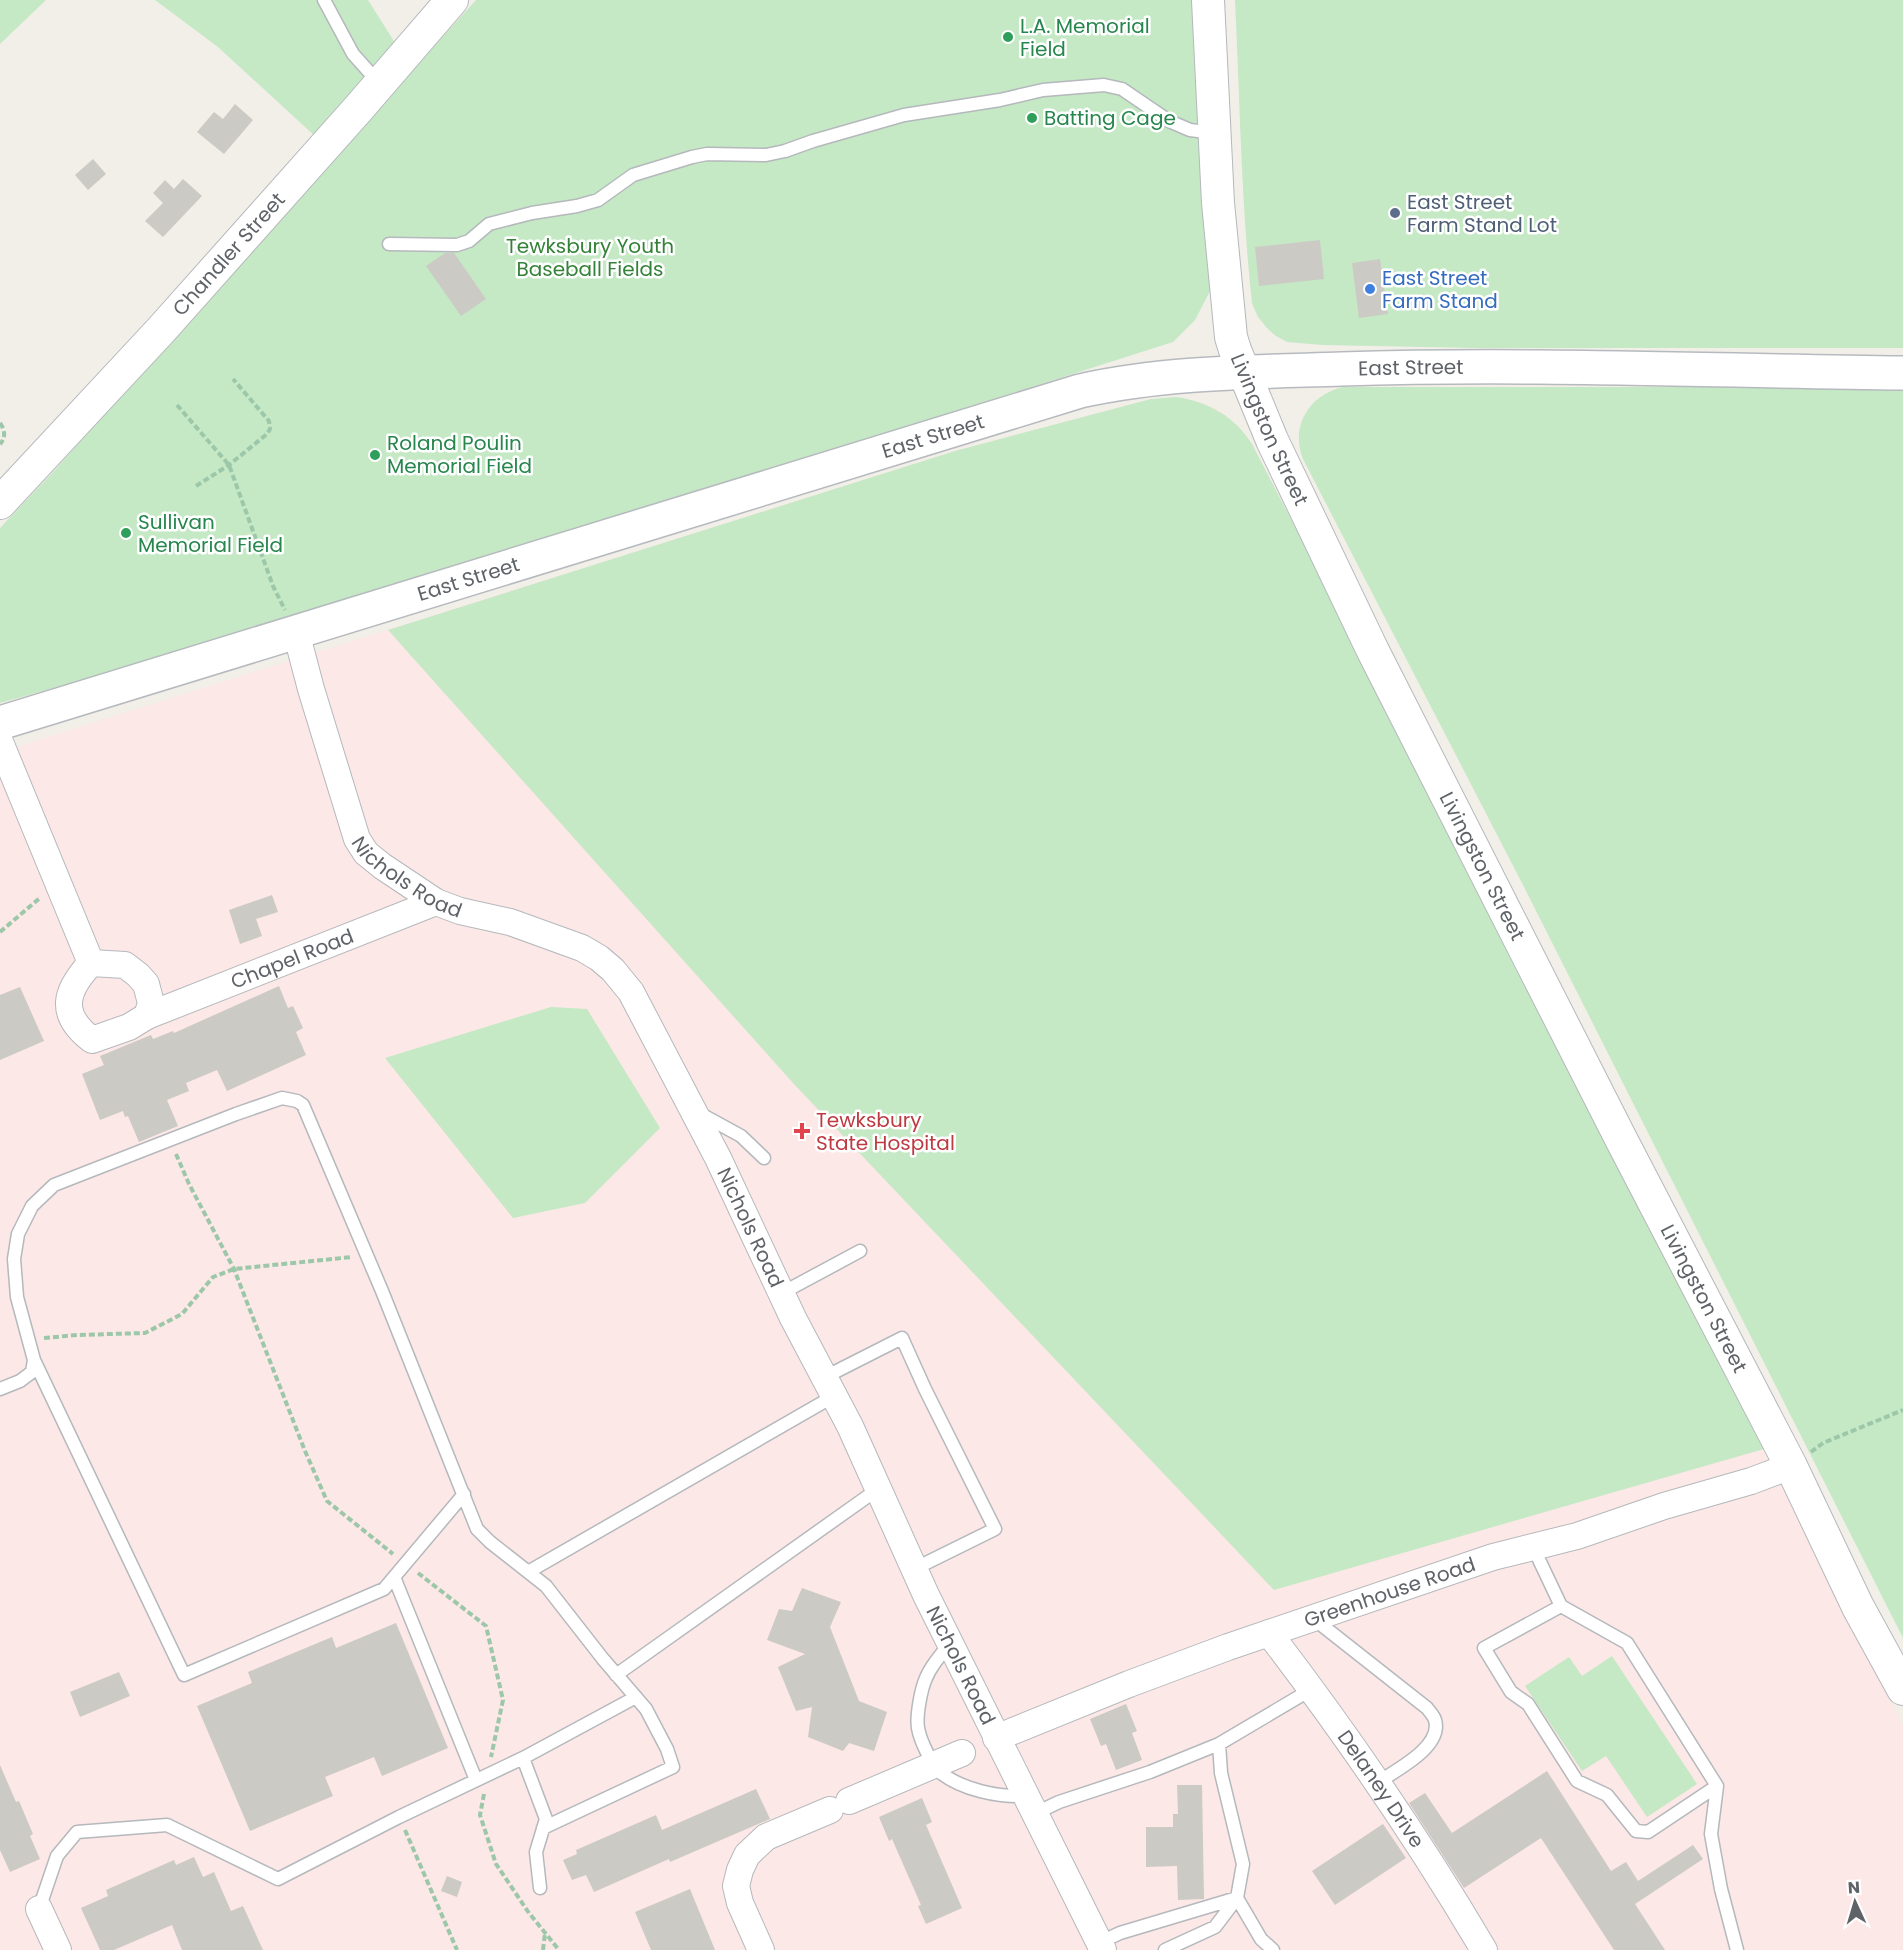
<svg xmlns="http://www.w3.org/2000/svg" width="1903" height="1950" font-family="Poppins,sans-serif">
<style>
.medical{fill:#fce8e6}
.green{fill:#c5e8c5}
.building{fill:#cccac5}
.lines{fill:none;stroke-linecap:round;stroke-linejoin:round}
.service-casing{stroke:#b5b8bc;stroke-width:15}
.minor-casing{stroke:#b5b8bc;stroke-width:28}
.tertiary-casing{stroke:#b5b8bc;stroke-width:34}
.secondary-casing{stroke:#b6babf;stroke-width:36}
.path{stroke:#9cc7a9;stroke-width:4;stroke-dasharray:6 3;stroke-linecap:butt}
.service{stroke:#fff;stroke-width:12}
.minor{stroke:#fff;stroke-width:26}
.tertiary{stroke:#fff;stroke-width:32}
.secondary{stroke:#fff;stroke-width:33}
.leisure-dot{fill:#2e9e5b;stroke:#fff;stroke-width:2}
.service-dot{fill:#5c6f8a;stroke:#fff;stroke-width:2}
.shop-dot{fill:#3f7fe0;stroke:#fff;stroke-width:2}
.health-dot{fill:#e0444e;stroke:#fff;stroke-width:2}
.labels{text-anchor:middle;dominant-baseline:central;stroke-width:5;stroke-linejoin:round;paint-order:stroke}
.leisure-label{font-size:20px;fill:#27864d;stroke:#fff;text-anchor:start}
.service-label{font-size:20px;fill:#4e5e75;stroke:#fff;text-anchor:start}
.park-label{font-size:20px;fill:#348238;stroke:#fff}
.street-label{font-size:20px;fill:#5f6368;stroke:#fff}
.shop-label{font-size:20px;fill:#366cbe;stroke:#fff;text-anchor:start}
.health-label{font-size:20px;fill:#be3a42;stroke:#fff;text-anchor:start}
</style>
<rect width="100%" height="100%" fill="#f1efe8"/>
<path class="medical" d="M1176,397l23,5 20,8 19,16 14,18 237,458 326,646 88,178v224h-1903v-1198l955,-301 196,-52z"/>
<path class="green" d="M0,0h46l-46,44z
M155,0h213l29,46 -80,92 -99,-91z
M476,0h716l18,291 -15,29 -22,22 -859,273 -314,88v-175l55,-58 182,-207z
M1235,0h668v348h-425l-155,-3 -36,-3 -11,-6 -9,-8 -9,-11 -6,-14c-11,-101 -12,-202 -17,-303z
M1343,387h560v1251l-380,-753 -220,-426c-13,-33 6,-64 40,-72z
M1176,397c33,5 58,19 76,47l237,458 275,547 -490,141 -481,-507 -405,-453 567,-179 196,-52z
M551,1007l36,2 73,119 -75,75 -72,15 -128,-160z
M1612,1656l85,128 -50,33 -41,-61 -24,15 -57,-85 44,-29 13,19z"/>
<path class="building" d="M235,104l18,16 -29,34 -27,-22 17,-20 9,7z
M93,159l13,15 -18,16 -13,-15z
M183,179l19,17 -39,41 -18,-16 18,-18 -10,-10 12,-13 9,9z
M1320,240l4,39 -65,7 -4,-39z
M445,253h9l32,46 -25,17 -35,-50z
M1380,259l8,55 -29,4 -7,-55z
M272,895l6,17 -22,7 6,17 -22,8 -11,-34z
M279,986l9,22 5,-2 10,22 -7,4 10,23 -79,36 -10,-21 -31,13 3,8 -22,9 11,26 -39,16 -11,-26 -3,1 -2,-6 -23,9 -18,-46 22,-9 -4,-9 51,-21 2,4 20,-8 1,2z
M20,987l24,54 -44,19v-65z
M802,1588l39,14 -11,25 29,74 28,11 -13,39 -25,-8 -6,8 -35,-14 4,-30 -16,4 -18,-44 27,-13 -38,-14 12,-31 13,2z
M396,1623l52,125 -66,28 -8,-19 -49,20 8,19 -83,35 -53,-125 55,-23 -4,-11 84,-35 4,11z
M119,1672l11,24 -50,21 -10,-25z
M1126,1704l11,27 -5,2 10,27 -26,10 -10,-26 -5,2 -11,-27z
M0,1765l16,37 3,-1 14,33 -3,2 10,23 -30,13 -10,-22z
M1547,1771l64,100 15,-9 12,19 55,-36 10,14 -68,45 30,46h-51l-73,-112 -77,50 -55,-85 16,-10 27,40z
M1177,1785h25l2,114 -26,1 -1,-34 -31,1v-40h27v-13h5z
M756,1789l14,30 -100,43 -1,-3 -75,33 -8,-17 -14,5 -9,-20 14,-6 -1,-4 80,-35 6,15z
M922,1798l10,24 -6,3 36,83 -36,16 -8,-18 3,-1 -29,-66 -3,2 -10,-24z
M1383,1824l23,34 -71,47 -23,-34z
M194,1857l9,20 11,-5 17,39 12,-5 20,44h-81l-10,-25 -58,25h-14l-19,-42 27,-12 -2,-6 68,-30 2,5z
M447,1876l15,6 -5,15 -16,-6z
M690,1889l25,61h-64l-16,-38z"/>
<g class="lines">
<g class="service-casing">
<path id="service" d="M324,0l29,54 26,29
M389,244l68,1 12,-4 20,-17 43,-11 45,-7 21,-6 35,-25 59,-18 15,-3 59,1 19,-4 28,-10 91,-26 96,-15 43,-10 61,-5 18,4 47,32 21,9 24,3
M699,1113l42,23 23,22
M782,1293l78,-42
M825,1377l77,-39 23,51 70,140 -81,40
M0,1389l20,-8 12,-9 2,-12
M464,1494l-80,95 -200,86 -150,-315 -17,-63 -3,-38 4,-25 14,-28 22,-21 182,-71 46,-16 15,3 6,4 79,186 95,238 13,13 56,44 57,73 43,50 21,40 6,18 -130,61
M1533,1547l28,59 66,37 90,143 -6,48 10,55 16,61
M528,1572l306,-176
M394,1577l82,203
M1561,1606l-77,42 27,44 17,12 49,77 30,14 29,36 12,1 69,-46
M1314,1619l113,89c3,4 7,8 8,12 8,27 -39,50 -58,63
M950,1644c-9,10 -19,22 -24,34 -5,11 -10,38 -8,50 2,12 14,38 23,45 22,17 57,24 83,23
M616,1675l262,-186
M523,1758l23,61 -10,33 4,36
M1034,1814l25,-12 91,-30 69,-28 93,-55
M39,1909l18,-53 20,-24 90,-7 111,54 121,-62 124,-59 113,-61
M1099,1943l21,-10 117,-35 6,-34 -22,-91 -2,-29
M1165,1950l50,-23 22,-29 24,41 12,11"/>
</g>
<g class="minor-casing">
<g id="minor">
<path id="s1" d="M296,632l15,57 46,150 9,14 16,13 54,36 24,9 50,11 72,26 17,10 14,12 18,22 87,166 75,160 57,108 76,169 177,355"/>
<path d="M0,742l91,221"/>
<path d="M91,963l34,2 13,10 8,9 5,19 -4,13 -18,11 -37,13c-34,-26 -27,-49 -1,-77z"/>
<path id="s2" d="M147,1016l289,-114"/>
<path id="s3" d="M1269,1633c78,102 150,207 215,317"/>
<path id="s4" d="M996,1738l133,-54 99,-37 265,-90 84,-21 87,-30 87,-25 40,-15"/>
<path d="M849,1801l113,-48"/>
<path d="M39,1909l19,41"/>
<path d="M761,1950l-21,-47 -4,-17 4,-16 7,-15 19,-18 64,-27"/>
</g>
</g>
<g class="tertiary-casing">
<g id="tertiary">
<path id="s5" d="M1208,0l10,203 13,134 4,13 37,90 101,211 248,488 170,327 67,141 45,82"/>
<path id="s6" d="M0,503l162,-174 196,-220 94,-109"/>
</g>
</g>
<g class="secondary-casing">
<g id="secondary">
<path id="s7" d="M0,723l1080,-332c85,-19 174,-19 262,-22 187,-6 374,2 561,4"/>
</g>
</g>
<path class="path" d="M177,405l52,60 44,121 12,24
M0,423c5,7 6,15 0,21
M196,486l33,-21 38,-31 3,-5 -1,-8 -36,-42
M0,932l41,-35
M176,1154l13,30 45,85 71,182 22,50 66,53
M44,1338l33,-3 68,-2 37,-19 31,-37 21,-8 118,-12
M1811,1452l12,-9 80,-33
M418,1573l68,53 17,74 -12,57
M484,1794l-4,21 16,49 33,49 30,37
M405,1830l52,120
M543,1950l2,-17"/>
<use href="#service" class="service"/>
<use href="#minor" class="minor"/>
<use href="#tertiary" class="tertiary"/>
<use href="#secondary" class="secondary"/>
</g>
<g class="leisure-dot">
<circle cx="1008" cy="37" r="6"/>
<circle cx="1032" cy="118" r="6"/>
<circle cx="375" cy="455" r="6"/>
<circle cx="126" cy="533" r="6"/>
</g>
<circle class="service-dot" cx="1395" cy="213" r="6"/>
<circle class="shop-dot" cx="1370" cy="289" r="6"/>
<path class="health-dot" d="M799 1122h6v6h6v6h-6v6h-6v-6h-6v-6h6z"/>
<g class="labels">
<g class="leisure-label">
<text x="1020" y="26">L.A. Memorial<tspan x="1020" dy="23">Field</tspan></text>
<text x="1044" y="118">Batting Cage</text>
<text x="387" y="443">Roland Poulin<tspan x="387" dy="23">Memorial Field</tspan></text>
<text x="138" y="522">Sullivan<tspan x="138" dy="23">Memorial Field</tspan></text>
</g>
<g class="service-label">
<text x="1407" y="202">East Street<tspan x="1407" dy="23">Farm Stand Lot</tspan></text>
</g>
<g class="park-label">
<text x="590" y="246">Tewksbury Youth<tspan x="590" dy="23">Baseball Fields</tspan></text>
</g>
<g class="street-label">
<text stroke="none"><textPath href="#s6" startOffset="338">Chandler Street</textPath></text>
<text stroke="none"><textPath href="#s7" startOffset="1462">East Street</textPath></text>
<text stroke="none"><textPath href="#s5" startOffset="438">Livingston Street</textPath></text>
<text stroke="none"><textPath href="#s7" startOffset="976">East Street</textPath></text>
<text stroke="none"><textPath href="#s7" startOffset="490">East Street</textPath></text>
<text stroke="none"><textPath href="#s5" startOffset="924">Livingston Street</textPath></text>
<text stroke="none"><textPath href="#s1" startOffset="280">Nichols Road</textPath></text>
<text stroke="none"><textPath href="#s2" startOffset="156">Chapel Road</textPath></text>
<text stroke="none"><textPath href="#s1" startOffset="802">Nichols Road</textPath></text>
<text stroke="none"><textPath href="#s5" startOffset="1410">Livingston Street</textPath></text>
<text stroke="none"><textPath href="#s4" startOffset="420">Greenhouse Road</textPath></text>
<text stroke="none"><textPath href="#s1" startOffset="1288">Nichols Road</textPath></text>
<text stroke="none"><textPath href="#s3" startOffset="192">Delaney Drive</textPath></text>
</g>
<g class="shop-label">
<text x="1382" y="278">East Street<tspan x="1382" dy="23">Farm Stand</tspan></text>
</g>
<g class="health-label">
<text x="816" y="1120">Tewksbury<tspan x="816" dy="23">State Hospital</tspan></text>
</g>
</g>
<g transform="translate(1855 1902) rotate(356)" stroke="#ffffff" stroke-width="4.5" paint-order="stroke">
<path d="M0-4.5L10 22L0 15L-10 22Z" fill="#5f6368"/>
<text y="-9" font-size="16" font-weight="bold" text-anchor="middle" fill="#5f6368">N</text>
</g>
</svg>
